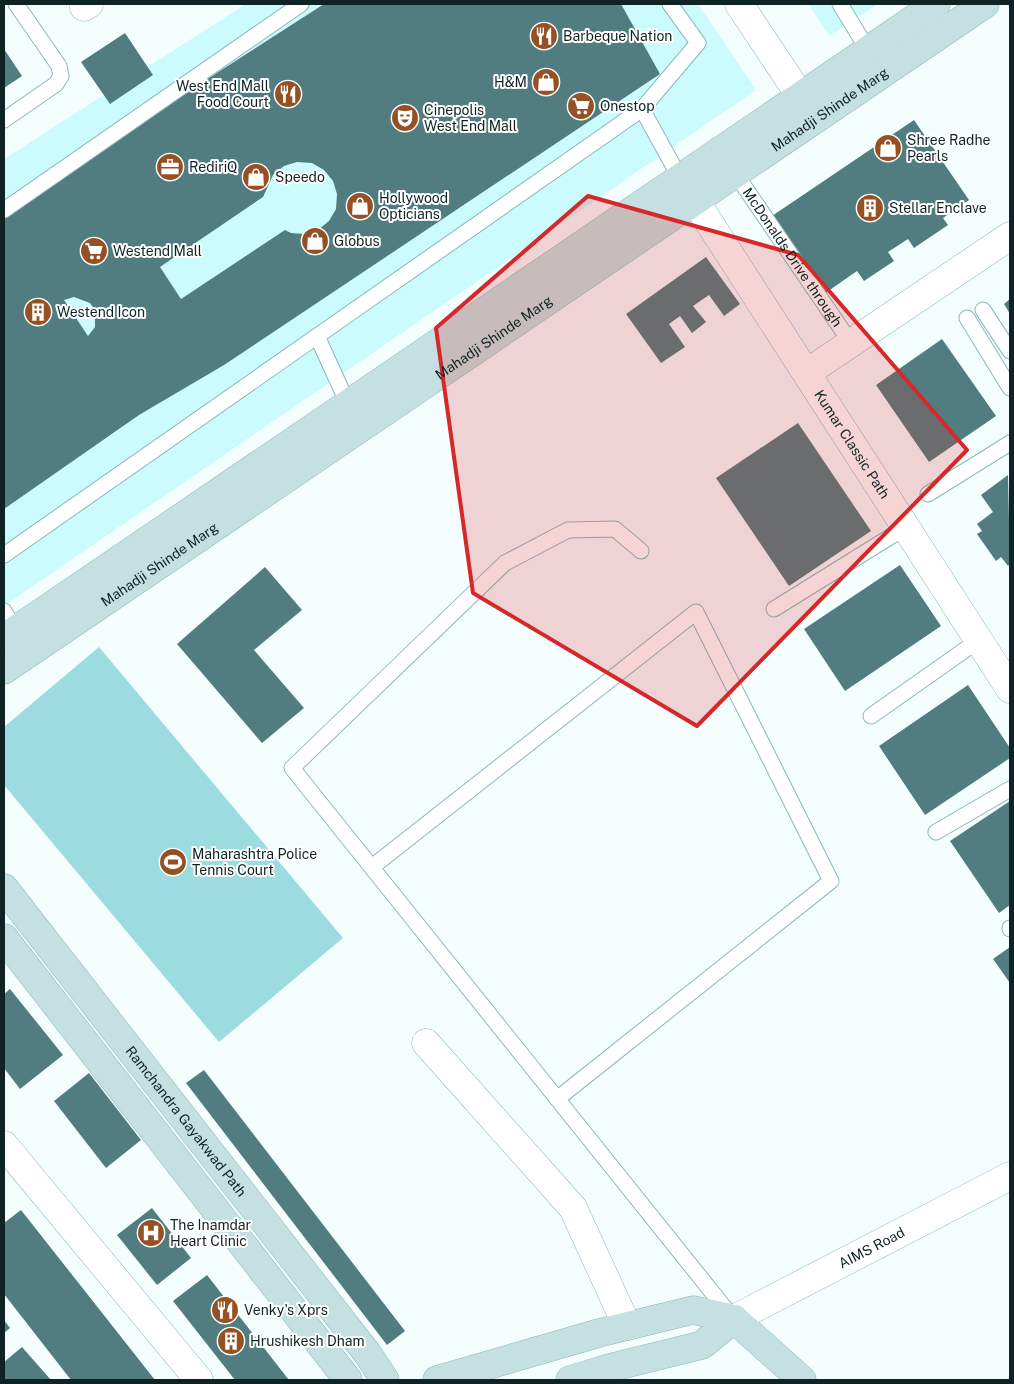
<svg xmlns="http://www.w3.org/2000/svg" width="1014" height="1384" font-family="'Public Sans',sans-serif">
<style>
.built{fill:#ccfbfe}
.green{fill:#9cdce1}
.building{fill:#517d80;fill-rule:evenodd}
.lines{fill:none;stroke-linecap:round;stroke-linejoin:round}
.lane-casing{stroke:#8ab8bb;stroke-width:17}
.street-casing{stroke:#8ab8bb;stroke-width:29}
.secondary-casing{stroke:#8ab8bb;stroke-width:29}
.lane{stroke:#fff;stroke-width:15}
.street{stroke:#fff;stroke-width:28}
.secondary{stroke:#c4e0e2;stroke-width:28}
.marked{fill:#d62828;fill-opacity:0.2;stroke:#d62828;stroke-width:4;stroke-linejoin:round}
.labels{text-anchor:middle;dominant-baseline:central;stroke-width:4;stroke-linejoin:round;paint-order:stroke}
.poi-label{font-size:14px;fill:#102324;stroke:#fff;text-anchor:start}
.street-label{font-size:14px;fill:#102324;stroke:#fff}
</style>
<rect width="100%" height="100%" fill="#f5feff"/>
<path class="built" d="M246,4h452l58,86 -752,516v-447z
M808,4h70l-48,32z"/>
<path class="green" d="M99,647l244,291 -124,104 -215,-257v-58z"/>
<path class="building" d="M324,4h297l39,70 -436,291 -85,50 -135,94v-299zM297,162l15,1 12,7 9,11 4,13 -1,15 -7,12 -11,9 -14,4 -13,-1 -6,-3 -104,69 -21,-32 103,-70 10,-22 11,-9zM74,297l16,6 5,7v17l-7,9 -24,-36z
M125,33l28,42 -43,29 -29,-42z
M4,49l18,27 -18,12z
M914,120l55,80 -26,18 5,7 -34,23 -6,-9 -20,13 6,9 -30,20 -7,-10 -33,23 -52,-78z
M706,257l34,47 -16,12 -15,-21 -16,11 13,16 -14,11 -12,-17 -11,8 16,23 -24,16 -35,-49z
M1010,299v15l-6,-10z
M942,339l54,77 -67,46 -53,-77z
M798,423l73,108 -82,55 -73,-108z
M1008,475l2,89 -2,2 -7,-9 -5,4 -19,-27 5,-3 -5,-7 16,-12 -12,-17z
M900,565l41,61 -96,65 -41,-62z
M265,567l37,43 -48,40 50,58 -42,35 -85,-99z
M968,685l42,63v10l-85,57 -46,-69z
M1010,801v104l-11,8 -49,-72z
M1010,947v36l-17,-24z
M10,989l53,66 -43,34 -16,-21v-74z
M204,1070l201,261 -18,14 -201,-262z
M89,1073l52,67 -35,28 -52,-67z
M152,1208l39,50 -34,27 -40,-50z
M21,1210l134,170h-84l-67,-86v-71z
M207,1275l82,105h-54l-62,-79z
M4,1320l6,8 -6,5z
M22,1347l29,33h-47v-18z"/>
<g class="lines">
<g class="lane-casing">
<g id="lane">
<path d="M840,4l28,46"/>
<path d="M642,109l38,69"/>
<path d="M4,120l52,-36 5,-8 -2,-10 -43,-62"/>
<path id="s1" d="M735,173l116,170"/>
<path d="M4,210l297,-206"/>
<path d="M983,310l27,41"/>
<path d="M967,318l43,70"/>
<path d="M317,336l31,68"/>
<path d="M928,494l82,-51"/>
<path d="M641,551l-26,-22 -47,1 -63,33 -213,205 440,549"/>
<path d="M4,555l638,-446 56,-66 -28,-39"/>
<path d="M774,609l132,-82"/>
<path d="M4,611l11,19"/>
<path d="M871,716l108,-76"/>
<path d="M936,832l74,-43"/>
<path d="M372,867l324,-255 135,269 -274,218"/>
<path d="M1010,929v-1"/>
</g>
</g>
<g class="street-casing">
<g id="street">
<path d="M739,4l74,111"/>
<path d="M84,7l5,-3"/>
<path id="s2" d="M683,182l327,507"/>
<path d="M808,372l202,-136"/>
<path d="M426,1043l147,165 54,118"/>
<path d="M4,1145l195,235"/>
<path id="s3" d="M734,1319l276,-143"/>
</g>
</g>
<g class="secondary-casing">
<g id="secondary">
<path d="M4,638l932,-634"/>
<path id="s4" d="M4,670l981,-666"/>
<path id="s5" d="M4,888l363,465 18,27"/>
<path d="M4,938l344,442"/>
<path d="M437,1380l162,-47 94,-23 41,9 68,61"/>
<path d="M570,1380l39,-12 93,-23 32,-26"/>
</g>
</g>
<use href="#lane" class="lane"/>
<use href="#street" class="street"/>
<use href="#secondary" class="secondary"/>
</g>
<path class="marked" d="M588,196l210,59 169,195 -270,276 -224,-133 -37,-265z"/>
<defs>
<g id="restaurant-disc" transform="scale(1.4375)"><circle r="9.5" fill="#955123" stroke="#fff"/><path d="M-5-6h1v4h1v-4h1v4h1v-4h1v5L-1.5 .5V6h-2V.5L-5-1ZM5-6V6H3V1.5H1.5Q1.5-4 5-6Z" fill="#fff"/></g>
<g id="shop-disc" transform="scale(1.4375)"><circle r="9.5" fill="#955123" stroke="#fff"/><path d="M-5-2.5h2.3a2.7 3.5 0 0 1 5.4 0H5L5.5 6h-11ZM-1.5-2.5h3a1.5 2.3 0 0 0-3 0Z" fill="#fff"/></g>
<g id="supermarket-disc" transform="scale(1.4375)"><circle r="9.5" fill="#955123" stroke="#fff"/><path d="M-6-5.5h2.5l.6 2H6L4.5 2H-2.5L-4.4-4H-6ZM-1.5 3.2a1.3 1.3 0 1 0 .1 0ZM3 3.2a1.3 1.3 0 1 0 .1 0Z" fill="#fff"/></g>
<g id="theatre-disc" transform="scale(1.4375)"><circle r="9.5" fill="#955123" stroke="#fff"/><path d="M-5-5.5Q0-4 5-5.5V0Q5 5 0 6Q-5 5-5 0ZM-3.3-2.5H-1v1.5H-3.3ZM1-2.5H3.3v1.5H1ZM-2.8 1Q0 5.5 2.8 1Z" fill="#fff"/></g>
<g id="office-disc" transform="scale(1.4375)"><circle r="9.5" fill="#955123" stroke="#fff"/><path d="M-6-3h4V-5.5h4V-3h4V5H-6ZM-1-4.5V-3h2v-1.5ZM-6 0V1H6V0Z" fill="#fff"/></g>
<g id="building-disc" transform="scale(1.4375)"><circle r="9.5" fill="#955123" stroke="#fff"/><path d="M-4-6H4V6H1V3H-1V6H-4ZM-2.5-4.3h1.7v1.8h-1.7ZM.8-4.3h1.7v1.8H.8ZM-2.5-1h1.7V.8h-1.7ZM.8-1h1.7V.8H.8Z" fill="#fff"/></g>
<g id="stadium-disc" transform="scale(1.4375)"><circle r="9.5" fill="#955123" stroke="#fff"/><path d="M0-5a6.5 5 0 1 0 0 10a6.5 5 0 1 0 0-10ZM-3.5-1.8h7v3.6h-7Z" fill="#fff"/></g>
<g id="hospital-disc" transform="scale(1.4375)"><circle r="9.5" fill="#955123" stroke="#fff"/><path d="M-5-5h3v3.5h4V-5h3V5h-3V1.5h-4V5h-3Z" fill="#fff"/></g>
</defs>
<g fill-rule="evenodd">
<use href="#restaurant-disc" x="544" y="36"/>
<use href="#shop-disc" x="546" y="82"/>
<use href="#restaurant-disc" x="288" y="94"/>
<use href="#supermarket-disc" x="581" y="106"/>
<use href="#theatre-disc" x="405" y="118"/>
<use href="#shop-disc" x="888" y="148"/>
<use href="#office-disc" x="170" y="167"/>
<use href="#shop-disc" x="256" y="177"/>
<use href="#shop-disc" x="360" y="206"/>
<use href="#building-disc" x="870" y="208"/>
<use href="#shop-disc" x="315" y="241"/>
<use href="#supermarket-disc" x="94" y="251"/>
<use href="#building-disc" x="38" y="312"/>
<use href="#stadium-disc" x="173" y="862"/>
<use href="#hospital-disc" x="151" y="1233"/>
<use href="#restaurant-disc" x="225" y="1310"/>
<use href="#building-disc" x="231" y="1341"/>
</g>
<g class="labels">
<g class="poi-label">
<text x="563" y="36">Barbeque Nation</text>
<text x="527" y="82" text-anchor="end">H&amp;M</text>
<text x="269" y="86" text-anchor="end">West End Mall<tspan x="269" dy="16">Food Court</tspan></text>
<text x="600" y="106">Onestop</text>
<text x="424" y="110">Cinepolis<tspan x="424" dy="16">West End Mall</tspan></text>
<text x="907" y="140">Shree Radhe<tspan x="907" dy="16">Pearls</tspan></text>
<text x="189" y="167">RediriQ</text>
<text x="275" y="177">Speedo</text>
<text x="379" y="198">Hollywood<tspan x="379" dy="16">Opticians</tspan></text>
<text x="889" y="208">Stellar Enclave</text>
<text x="334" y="241">Globus</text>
<text x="113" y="251">Westend Mall</text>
<text x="57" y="312">Westend Icon</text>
<text x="192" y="854">Maharashtra Police<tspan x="192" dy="16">Tennis Court</tspan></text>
<text x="170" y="1225">The Inamdar<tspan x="170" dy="16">Heart Clinic</tspan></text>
<text x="244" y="1310">Venky's Xprs</text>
<text x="250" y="1341">Hrushikesh Dham</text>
</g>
<g class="street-label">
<text stroke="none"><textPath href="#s4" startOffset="998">Mahadji Shinde Marg</textPath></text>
<text stroke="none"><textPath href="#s1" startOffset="102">McDonalds Drive through</textPath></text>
<text stroke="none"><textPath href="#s4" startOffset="592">Mahadji Shinde Marg</textPath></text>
<text stroke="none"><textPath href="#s2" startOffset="312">Kumar Classic Path</textPath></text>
<text stroke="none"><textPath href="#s4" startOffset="188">Mahadji Shinde Marg</textPath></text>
<text stroke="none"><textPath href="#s5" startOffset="296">Ramchandra Gayakwad Path</textPath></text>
<text stroke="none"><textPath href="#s3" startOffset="155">AIMS Road</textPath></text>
</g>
</g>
<rect width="1014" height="1384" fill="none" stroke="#102324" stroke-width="10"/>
</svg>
